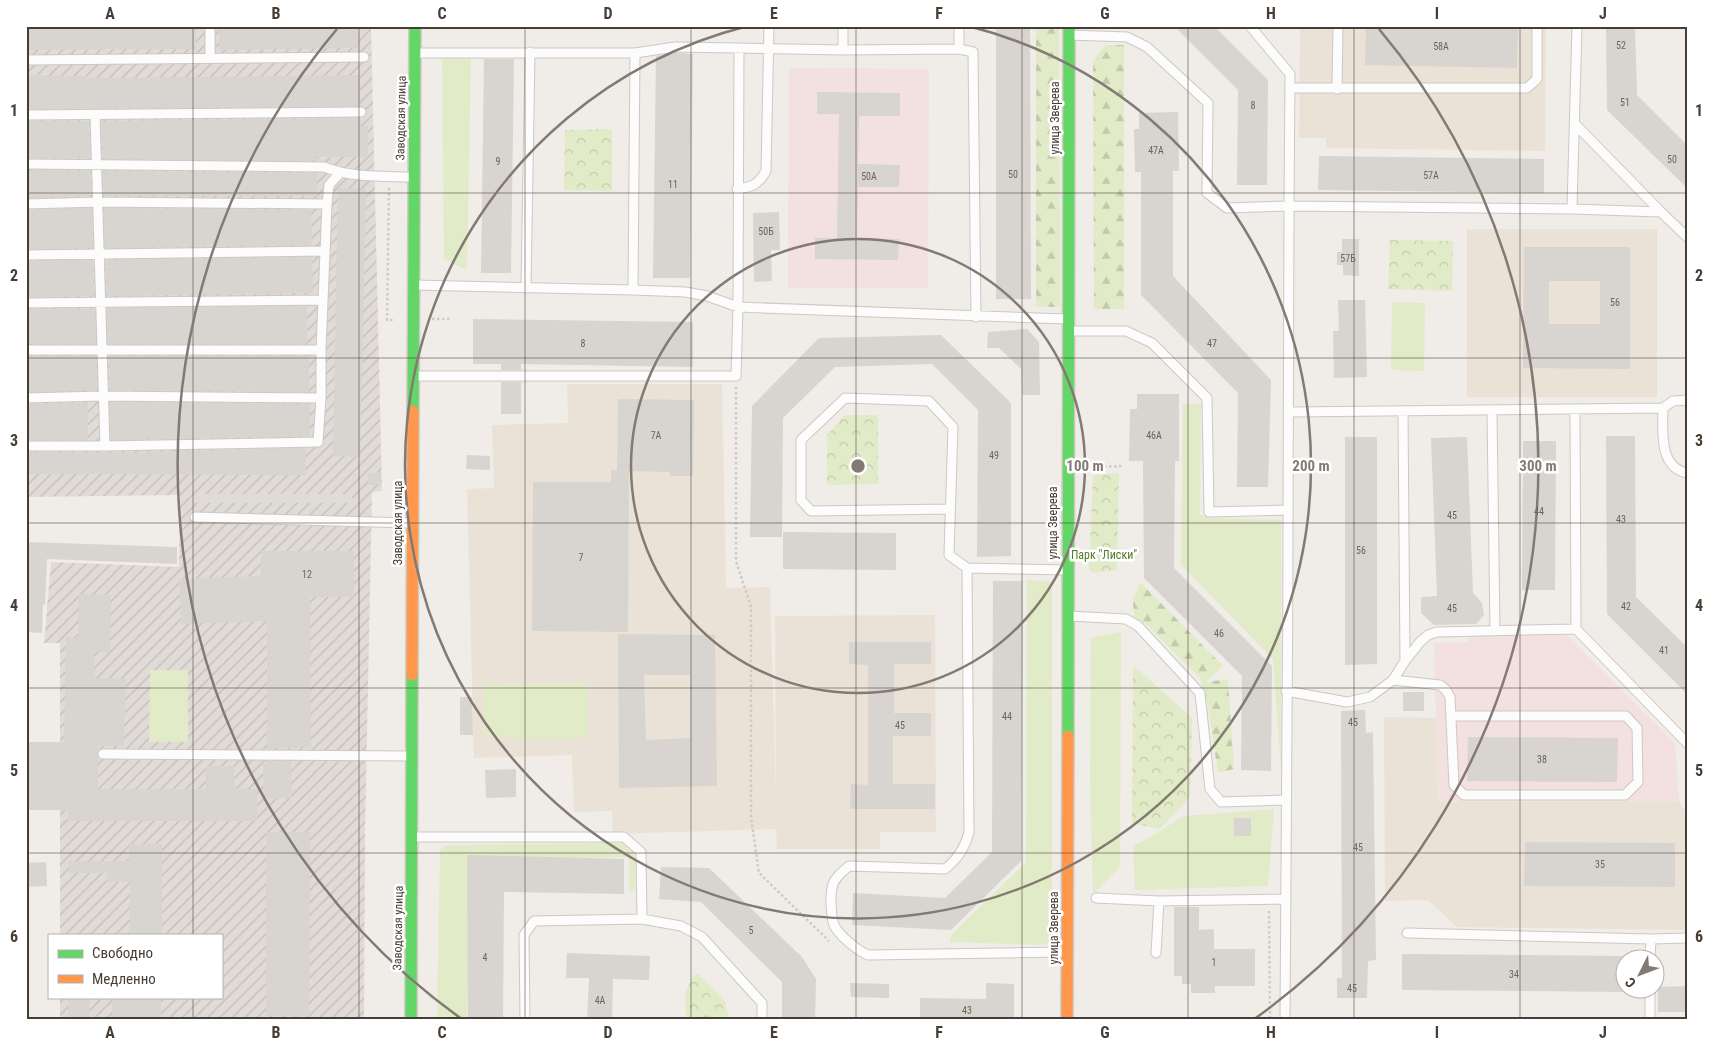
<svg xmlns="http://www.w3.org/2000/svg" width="1713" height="1046" font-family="'Roboto Condensed',sans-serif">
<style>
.industrial{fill:url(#industrial-furrows)}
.education{fill:#ebe2d7}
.medical{fill:#f3e1df}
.grass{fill:#e2ebc7}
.forest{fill:url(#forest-firs)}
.park{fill:url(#park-crowns)}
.parking{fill:#dfdcd8}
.building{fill:#d8d4cf;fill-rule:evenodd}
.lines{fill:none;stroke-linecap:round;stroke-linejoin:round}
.lane-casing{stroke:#ccc8c4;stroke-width:11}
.fast-casing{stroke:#d1cac0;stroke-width:14}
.slow-casing{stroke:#d1cac0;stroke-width:14}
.path{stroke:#cecac7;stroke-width:2.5;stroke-dasharray:2.5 2.5;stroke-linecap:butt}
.lane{stroke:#fdfcfc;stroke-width:9}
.fast{stroke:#63d668;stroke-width:11}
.slow{stroke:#ff974d;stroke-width:11}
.grid{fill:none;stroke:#463d34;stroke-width:1;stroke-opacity:0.55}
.ring{fill:none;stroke:#827a73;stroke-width:2.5}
.labels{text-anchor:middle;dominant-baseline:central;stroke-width:5;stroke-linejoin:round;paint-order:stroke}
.number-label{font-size:10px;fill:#6c645c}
.street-label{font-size:12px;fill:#463d34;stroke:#fff}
.park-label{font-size:12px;fill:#517b25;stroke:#fff}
.centre{fill:#827a73;stroke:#fff;stroke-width:2.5}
.ring-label{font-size:15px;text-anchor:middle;font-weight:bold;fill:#827a73;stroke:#fff;stroke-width:5;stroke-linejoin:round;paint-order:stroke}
.neatline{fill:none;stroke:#463d34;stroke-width:2}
.grid-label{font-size:16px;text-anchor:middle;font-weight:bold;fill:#463d34}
</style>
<defs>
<pattern id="industrial-furrows" width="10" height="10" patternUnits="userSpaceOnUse" patternTransform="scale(1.25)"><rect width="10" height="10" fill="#e0dbd6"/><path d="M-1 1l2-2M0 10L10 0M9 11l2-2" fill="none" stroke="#c2bdb8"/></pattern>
<pattern id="forest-firs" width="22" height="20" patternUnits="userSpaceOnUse" patternTransform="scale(1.25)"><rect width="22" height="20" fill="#e2ebc7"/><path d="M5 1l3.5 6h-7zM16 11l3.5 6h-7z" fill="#c3caac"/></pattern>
<pattern id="park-crowns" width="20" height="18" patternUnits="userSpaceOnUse" patternTransform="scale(1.25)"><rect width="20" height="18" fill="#e2ebc7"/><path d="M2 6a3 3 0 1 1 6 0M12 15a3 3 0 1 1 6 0" fill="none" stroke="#c3caac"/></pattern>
</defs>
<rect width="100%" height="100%" fill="#f0ece8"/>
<path class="industrial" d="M26,26h345l11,465 -10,1 -7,340 -1,188h-304v-23h161v-62h-161v-292h-16l7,-81 128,5 1,-72 -154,2z"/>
<path class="education" d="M1300,26h246l-1,125 -219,-3v-10h-27z
M1467,229h190v168h-190z
M567,384h155l4,204 44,-1 6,211 -1,-182 160,-1 1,217h-56v17h-103l-1,-20 -163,5 -1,-23 -38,1 -2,-57 -98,3 -7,-269 27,-1 -2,-63 76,-2z
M1384,717l52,1 2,84 241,-1 8,13v116l-230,-3 -29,-27 -43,1z"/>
<path class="medical" d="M789,68l140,1 -1,219h-140z
M1469,635h98l108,108 4,58 -241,1 -4,-159 34,-1z"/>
<path class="grass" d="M442,56h29l-4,214 -23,-11z
M1392,302l33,1 -1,68 -33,-1z
M1183,404h18l-1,110 8,4 73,2v249l-8,-110 -92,-94z
M1027,580l25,2v355l-2,5 -6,3 -94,-3 1,-7 75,-73z
M1121,632l-1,235 -27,27 -3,-112 1,-144z
M150,670h38v72h-39z
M583,683l5,5v46l-7,5 -91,-2 -6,-5 -1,-43 5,-5z
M1274,809l-6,77 -133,4 -2,-45 9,-3 42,-26z
M622,843l14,14 -1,34h-6v-34l-158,3 -4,160h-30l3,-170 7,-5z"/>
<path class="forest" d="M1036,26h23l1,281h-24z
M1106,45h18v264h-30l-1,-249z
M1140,582l83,84 -17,16 22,-3 6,90 -16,4 -10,-67 -8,-28 -54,-54 -12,-6 -1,-17z"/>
<path class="park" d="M612,129v62l-48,-1 1,-60z
M1390,240l63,1 -1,50 -64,-2z
M845,415h33v69l-51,1v-50z
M1119,473l-2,97 -23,3 -5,-3 4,-95z
M1133,665l59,53 -2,79 -30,32 -28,-6z
M697,973l28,28 4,19h-43c0,-20 -4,-32 11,-47z"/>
<path class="parking" d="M195,494h157v9h-157z"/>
<path class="building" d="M26,26h170v23l-170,1z
M219,26h140v22l-140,2z
M996,26h34l1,273h-35z
M1174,26h40l54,54 -1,105h-30l1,-95z
M1366,26h152l-1,42 -152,-3z
M1606,26h29l2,69 50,50v43l-80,-78z
M675,53l18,1 -3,224h-37l3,-222z
M484,59h30l-3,214h-30z
M26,75l62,1v2l272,-3v31l-334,3z
M817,92l83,1v23h-41l-1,48 42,1 -1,22h-41l-1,51 42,1 -1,21 -83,-1v-21h22l2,-124h-22z
M1178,112l1,59h-6v105l98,104 -3,107h-31l1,-94 -97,-98v-123h-6l-1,-43h5v-16z
M360,118l1,8h7v31h-51v4l-214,-2 -2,-38z
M26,121h63l1,37h-64z
M1319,156l225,3v34l-226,-3z
M26,170l64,1 1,25 -65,2z
M103,171l214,2v23h-213z
M338,188l28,1 -6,268 -27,-1z
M92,208l1,40 -67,1v-39z
M104,208l207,2 1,35 -207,3z
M779,212l1,38h-9l1,31 -18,1 -1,-69z
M1342,239h17v37l-16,-1v-10h-6v-13h5z
M1524,247h106v122l-107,-1zM1549,281h51v43h-51z
M312,257l1,36 -206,3 -1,-36z
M93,260l1,36 -68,1v-36z
M1338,300h27l2,77 -33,1 -1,-47h6z
M307,306v38h-199l-1,-36z
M26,309h69l1,35h-70z
M473,319l220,3v45l-172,-3v6h-20v-6h-28z
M1027,329l12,13 1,53h-18l-1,-26 -22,-21h-12l1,-16z
M941,335l70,68v153l-34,1 1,-147 -46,-46 -97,3 -52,51 -1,119h-32l2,-131 67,-68z
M26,356h70l1,34 -71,2z
M109,356h198v3h2v33l-199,-2z
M501,382h20v32h-20z
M1137,394h42v67h-4l-1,107 98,98 -1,105 -30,-1 1,-94 -98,-98 -1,-117h-14l1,-52h7z
M618,399l76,1 -1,76h-23v-4l-41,-1 -1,161 -96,-1 1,-149h78v-12h6z
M110,402l199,2 1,2v30l-199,4z
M88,403v37h-62v-36z
M1606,436h29l1,161 51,50v47l-80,-80z
M1345,437h32v227l-32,1z
M1467,437l6,156 9,10 2,12 -8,9 -42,1 -13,-12v-16l16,-1 -6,-158z
M1523,441h33l-1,149h-33z
M306,448v27l-280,-1v-22l85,1z
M467,455l23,1v14l-24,-1z
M381,472v13h-13v-12z
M783,532l113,1v37l-113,-1z
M26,542l151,5v17l-130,-5 -2,46 -2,-1 -1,29 -16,-1z
M261,551h93v46h-44l1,150 -44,2v-128l-86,3 -2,-45 82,-3z
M993,581h30l-2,280 -70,69 -99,-5 1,-32 92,5 47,-46z
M79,594l32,1 -1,57h-16v26l32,1 -2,67h-26v43h108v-23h28l1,23h22v32h-189v-11h-42v-68h38l2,-105 12,1z
M618,634l97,1 2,151 -98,2zM644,675h46v63l-44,2z
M849,642h82v22h-37v49h37v23h-38v48h42v25h-85l1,-25 17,1v-120l-19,-1z
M1403,692h21v19h-21z
M460,697h12l1,38h-13z
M1365,710l1,23 7,-1 3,228 -8,1 -1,37h-30v-20h5l-1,-267z
M1468,737l150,1 -1,44 -150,-1z
M267,761h24l1,37 -28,1 -1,-35h4z
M516,769v28l-30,1 -1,-28z
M1234,818h17v18h-17z
M266,832h44l-1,184h-43z
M1525,842l150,1v44l-151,-1z
M129,844h33v91h-32v-53h-23v-9h-38v-12h60z
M467,855l157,4v35l-120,-2 -1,128h-35z
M46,862l1,24 -21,1v-24z
M661,867l48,1 93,89 14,22 -1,41h-33v-38l-81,-80 -42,-3z
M1174,907h25v23l15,-1v20h41v37h-40v7h-24v-9h-9v-8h-8z
M567,953l83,3 -1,24 -36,-1 -1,41h-25l2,-42h-23z
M1402,954l224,2v36l-224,-2z
M850,983l39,1v14l-38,-1z
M986,983l28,1v36h-94v-22l66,1z
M1687,986v26h-29v-25z
M68,997h22l-1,23h-21z
M112,997h49v23h-49z"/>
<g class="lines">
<g class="lane-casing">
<path id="lane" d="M210,26v32
M843,26v24l116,-1 14,3 3,265
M1069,35l58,2 20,10 61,56 -1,90 20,15 62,-2 1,-132 -40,-48
M959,49v-23
M416,53h219l40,-6 168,3
M26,60l338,-3
M1290,88h237l10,-9v-53
M1337,89l1,-63
M26,115l335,-3
M95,115l10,331 213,-4 3,-44v-48l6,-146 2,-19 11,-12
M26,164l298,3c28,11 58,9 88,10
M737,189c15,-2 21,-4 29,-18l3,-145
M26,204l72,-2 229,2
M1572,209l89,3 -86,-88
M1661,212l26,25
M26,255l298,-4
M414,285l219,5 52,2 22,4 31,11 328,12
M526,288l4,-236
M633,290l2,-237
M26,303l297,-3
M1070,331h56l26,12 55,55 2,114 78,-2
M26,350h295
M415,376h321l2,-69 1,-259
M26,398l77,-2 218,2
M1687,400l-14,1 -10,7c0,22 -5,59 24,65
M1575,410l1,219 111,114
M1492,411l3,220
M1290,412l373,-4
M1403,412l2,249
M26,446h79
M949,509l-138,2 -10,-11v-60l44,-42 84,3 24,26 -4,128 18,13 100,2
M195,517l216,6
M967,568l2,264c-4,16 -11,27 -24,37l-96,-3c-7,6 -16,13 -17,22 -2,8 -1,32 3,39 6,10 23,24 33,28l197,-3
M1069,616l57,3 12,7 62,67 10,96 11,13 65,-2
M1393,680l47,5 6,5 4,7 4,88 10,10h161l13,-13 -1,-54 -11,-12h-175
M1286,691l61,11 23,-5 23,-17 12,-19 15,-19 8,-7 9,-3 139,-3
M103,754l307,2
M413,837h211l17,15 1,67 39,7 21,11 60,66v17
M1096,898l63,3 126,-2
M1407,933l244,6
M1156,953l3,-52
M1650,958l1,-19 36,-1
M525,1020l-1,-85 10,-14 108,-2
M1285,1020c1,-271 5,-543 4,-814l283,3 5,-183
M1650,1020v-32"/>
</g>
<g class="fast-casing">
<path id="fast" d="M413,411l2,-385
M1068,736l1,-710
M411,1020l1,-345"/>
</g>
<g class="slow-casing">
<path id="slow" d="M412,675l1,-264
M1067,1020l1,-284"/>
</g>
<path class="path" d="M389,188l-2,132h7
M432,319h18
M736,387v174l15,46v210l8,56 70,68
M1089,467l33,-1
M1269,911l1,109"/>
<use href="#lane" class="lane"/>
<use href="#fast" class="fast"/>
<use href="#slow" class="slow"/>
</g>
<path class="grid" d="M193,26v909M359,26v994M525,26v994M691,26v994M856,26v994M1022,26v994M1188,26v994M1354,26v994M1520,26v994M26,193h1661M26,358h1661M26,523h1661M26,688h1661M26,853h1661M193,997v23"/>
<g class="ring">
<circle cx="858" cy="466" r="227"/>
<path d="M968 26A453 453 0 1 1 748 26"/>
<path d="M463 1020A680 680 0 0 1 337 29M1379 29A680 680 0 0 1 1253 1020"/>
</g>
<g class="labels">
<g class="number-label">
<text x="1621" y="45">52</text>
<text x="1441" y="46">58А</text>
<text x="1625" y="102">51</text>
<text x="1253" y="105">8</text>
<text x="1156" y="150">47А</text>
<text x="1672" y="159">50</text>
<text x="498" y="161">9</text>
<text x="1013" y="174">50</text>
<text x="1431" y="175">57А</text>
<text x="869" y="176">50А</text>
<text x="673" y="184">11</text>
<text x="766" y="231">50Б</text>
<text x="1348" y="258">57Б</text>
<text x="1615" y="302">56</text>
<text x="583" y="343">8</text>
<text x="1212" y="343">47</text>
<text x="656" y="435">7А</text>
<text x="1154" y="435">46А</text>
<text x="994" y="455">49</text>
<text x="1539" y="511">44</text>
<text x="1452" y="515">45</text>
<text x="1621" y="519">43</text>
<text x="1361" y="550">56</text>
<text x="581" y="557">7</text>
<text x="307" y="574">12</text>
<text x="1626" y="606">42</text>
<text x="1452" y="608">45</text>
<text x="1219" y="633">46</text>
<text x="1664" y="650">41</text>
<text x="1007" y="716">44</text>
<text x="1353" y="722">45</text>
<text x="900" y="725">45</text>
<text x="1542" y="759">38</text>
<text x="1358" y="847">45</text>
<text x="1600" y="864">35</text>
<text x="751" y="930">5</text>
<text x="485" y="957">4</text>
<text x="1214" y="962">1</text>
<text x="1514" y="974">34</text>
<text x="1352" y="988">45</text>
<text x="600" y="1000">4А</text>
<text x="967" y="1010">43</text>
</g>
<g class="street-label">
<text transform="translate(401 118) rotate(-89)">Заводская улица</text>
<text transform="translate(1055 118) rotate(-90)">улица Зверева</text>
<text transform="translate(398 523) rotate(-90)">Заводская улица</text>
<text transform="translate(1053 523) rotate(-90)">улица Зверева</text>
<text transform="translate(398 928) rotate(-89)">Заводская улица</text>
<text transform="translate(1054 928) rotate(-90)">улица Зверева</text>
</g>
<g class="park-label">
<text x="1104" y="555">Парк "Лиски"</text>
</g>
</g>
<circle cx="858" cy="466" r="8" class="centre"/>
<g class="ring-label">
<text x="1085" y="471">100 m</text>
<text x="1311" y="471">200 m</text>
<text x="1538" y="471">300 m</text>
</g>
<rect width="1713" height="1046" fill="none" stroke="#ffffff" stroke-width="55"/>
<rect x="48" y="934" width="175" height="65" fill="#ffffff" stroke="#b5b1ae"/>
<rect x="58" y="950" width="25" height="8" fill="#63d668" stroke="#b5b1ae"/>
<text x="92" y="958" font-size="15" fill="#463d34">Свободно</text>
<rect x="58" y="975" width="25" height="8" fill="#ff974d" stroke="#b5b1ae"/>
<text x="92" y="984" font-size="15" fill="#463d34">Медленно</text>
<g transform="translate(1640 974) rotate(228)"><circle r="24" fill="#ffffff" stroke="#b5b1ae"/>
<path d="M0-4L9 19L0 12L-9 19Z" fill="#827a73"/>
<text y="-8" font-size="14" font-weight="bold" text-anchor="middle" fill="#463d34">С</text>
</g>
<rect x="28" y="28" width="1658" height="990" class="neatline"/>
<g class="grid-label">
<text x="110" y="19">A</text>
<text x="276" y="19">B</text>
<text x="442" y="19">C</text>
<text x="608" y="19">D</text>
<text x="774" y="19">E</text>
<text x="939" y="19">F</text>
<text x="1105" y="19">G</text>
<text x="1271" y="19">H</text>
<text x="1437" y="19">I</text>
<text x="1603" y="19">J</text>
<text x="14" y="116">1</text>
<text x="1699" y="116">1</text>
<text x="14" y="281">2</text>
<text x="1699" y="281">2</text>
<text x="14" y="446">3</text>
<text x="1699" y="446">3</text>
<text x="14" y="611">4</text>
<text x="1699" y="611">4</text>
<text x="14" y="776">5</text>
<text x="1699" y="776">5</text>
<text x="14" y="942">6</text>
<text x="1699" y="942">6</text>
<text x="110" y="1038">A</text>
<text x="276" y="1038">B</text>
<text x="442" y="1038">C</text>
<text x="608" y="1038">D</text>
<text x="774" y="1038">E</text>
<text x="939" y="1038">F</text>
<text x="1105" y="1038">G</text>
<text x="1271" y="1038">H</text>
<text x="1437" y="1038">I</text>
<text x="1603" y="1038">J</text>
</g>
</svg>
